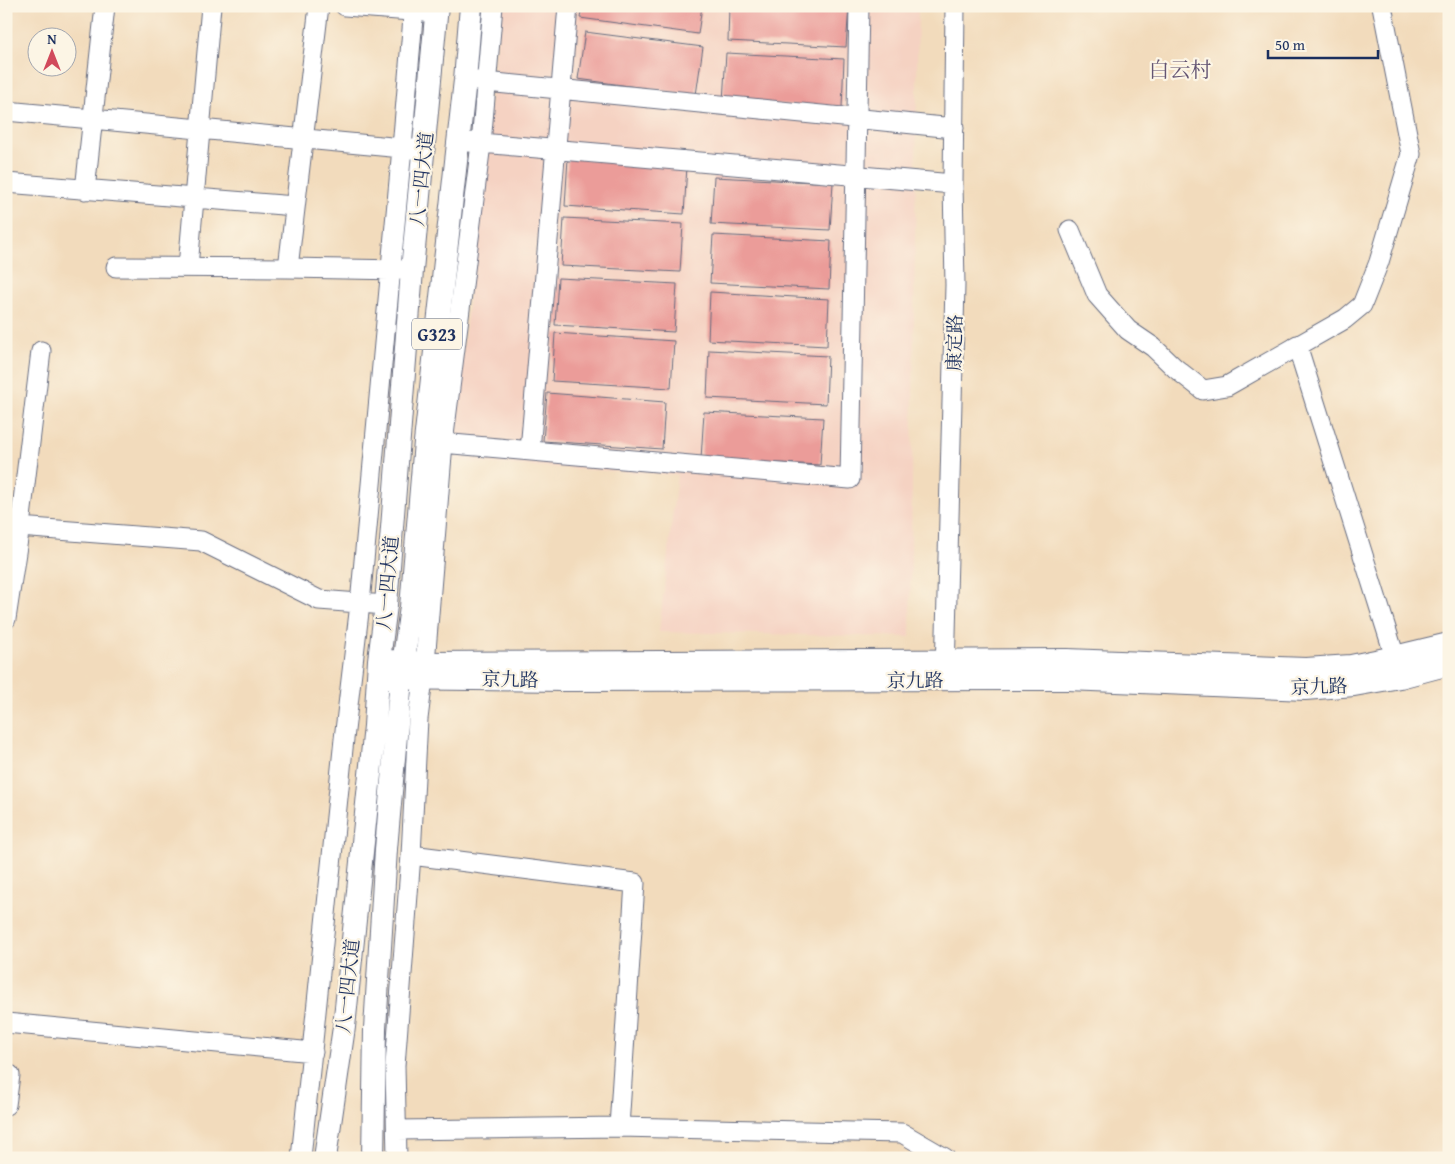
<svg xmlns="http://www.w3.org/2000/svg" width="1455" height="1164" font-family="'Gentium Book Plus','Noto Serif SC',serif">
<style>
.built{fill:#f5d2c2}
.building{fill:#eb9c99}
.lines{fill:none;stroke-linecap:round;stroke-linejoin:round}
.minor-casing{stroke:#666b7f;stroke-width:21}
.major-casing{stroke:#666b7f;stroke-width:24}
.minor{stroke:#fff;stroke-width:19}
.major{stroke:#fff;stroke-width:22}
.labels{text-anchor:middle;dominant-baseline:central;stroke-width:4.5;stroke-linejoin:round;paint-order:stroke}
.shield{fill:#fcf5e5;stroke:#5e6a86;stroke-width:1}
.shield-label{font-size:18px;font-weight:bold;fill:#1b2f5e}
.street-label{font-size:19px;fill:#1b2f5e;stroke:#fcf5e5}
.quarter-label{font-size:21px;fill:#645573;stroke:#fcf5e5}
</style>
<rect width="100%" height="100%" fill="#fcf5e5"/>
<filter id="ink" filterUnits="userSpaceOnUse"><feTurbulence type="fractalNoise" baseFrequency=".02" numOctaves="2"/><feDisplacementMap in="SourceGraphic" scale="10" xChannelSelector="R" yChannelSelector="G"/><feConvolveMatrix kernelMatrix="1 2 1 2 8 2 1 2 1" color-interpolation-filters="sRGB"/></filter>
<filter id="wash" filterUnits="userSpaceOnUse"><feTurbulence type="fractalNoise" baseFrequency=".0096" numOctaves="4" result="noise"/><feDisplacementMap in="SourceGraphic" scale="20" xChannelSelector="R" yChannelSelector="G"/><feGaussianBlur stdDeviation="1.12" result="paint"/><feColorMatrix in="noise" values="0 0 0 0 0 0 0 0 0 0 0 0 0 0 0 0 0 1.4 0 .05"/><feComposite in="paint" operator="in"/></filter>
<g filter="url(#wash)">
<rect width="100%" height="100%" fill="#f2dbbc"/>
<path class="built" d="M501,6h417l-8,631 -251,-5 18,-157 -226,-14z"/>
<g id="blocks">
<path class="building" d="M582,6h120l-4,28 -118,-16z
M729,6h120l-3,41 -118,-6z
M585,32l118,15 -7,48 -118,-16z
M726,53l118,6 -2,48 -119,-6z
M568,158l119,8 -3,48 -119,-8z
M714,177l119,6 -3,47 -119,-6z
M564,218l119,6 -3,48 -119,-6z
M713,235l118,6 -2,48 -119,-6z
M558,278l119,6 -3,48 -119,-7z
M710,292l119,7 -2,47 -119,-6z
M555,333l119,8 -3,47 -119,-7z
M709,350l119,6 -2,48 -119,-6z
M547,393l118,9 -3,47 -119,-8z
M704,412l119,6 -3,47 -119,-6z"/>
</g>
</g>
<g filter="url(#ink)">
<use href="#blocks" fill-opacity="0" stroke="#666b7f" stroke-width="1"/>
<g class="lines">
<g class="minor-casing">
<path id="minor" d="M345,6l79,6
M476,81l478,47
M6,111l407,38
M469,142l484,42
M6,183l289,23
M85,190l20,-184
M1070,230l27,65 31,35 25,17 22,21 28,22 24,-4 118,-67 17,-14 17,-43 32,-108 -29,-148
M116,267l172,1 114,2
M188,267l23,-261
M288,268l31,-262
M1297,345l98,312
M430,442l420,37 9,-473
M530,450l38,-444
M6,526l195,15 118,59 67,5
M6,619l14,-93 21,-175
M945,673l10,-388 -2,-101 2,-178
M411,855l224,28 -16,244
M6,1023l307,29
M6,1074l4,1 -4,30
M397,1130l222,-3 283,6 43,25
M301,1158l43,-419 16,-135 42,-456 12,-142
M397,1158l-2,-92 16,-211 7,-136 7,-56 18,-220 38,-299 12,-138"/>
</g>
<g class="major-casing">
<path id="major" d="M390,661l35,2 642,-3 239,9 45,-3 44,-9 54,-13
M386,678l179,2 503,-1 237,10 49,-4 46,-8 49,-13
M325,1158l19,-131 31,-301 4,-66 7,-55 26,-335 25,-264
M373,1158l2,-129 11,-180 15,-170 10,-72 14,-165 40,-362 6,-74"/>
</g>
<use href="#minor" class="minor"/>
<use href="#major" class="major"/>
</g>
</g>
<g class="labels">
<rect class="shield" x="412" y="318.5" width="50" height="31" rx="4"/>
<g class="shield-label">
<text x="437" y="334">G323</text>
</g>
<g class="street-label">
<text transform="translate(421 179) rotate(-84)">八一四大道</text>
<text transform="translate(954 343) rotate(-89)">康定路</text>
<text transform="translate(387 583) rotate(-85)">八一四大道</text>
<text transform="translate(510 679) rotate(1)">京九路</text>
<text x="915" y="680">京九路</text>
<text transform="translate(1319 686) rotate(-2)">京九路</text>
<text transform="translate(347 986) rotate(-84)">八一四大道</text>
</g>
<g class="quarter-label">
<text x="1180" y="69">白云村</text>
</g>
</g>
<rect width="1455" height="1164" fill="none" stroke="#fcf5e5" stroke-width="25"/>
<g transform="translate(52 52)"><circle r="24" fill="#fcf5e5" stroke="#a2a6af"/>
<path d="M0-4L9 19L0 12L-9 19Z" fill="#d1495b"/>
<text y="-8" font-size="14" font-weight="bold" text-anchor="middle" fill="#1b2f5e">N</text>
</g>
<path d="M1268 50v8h110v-8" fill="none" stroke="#1b2f5e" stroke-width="2.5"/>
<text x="1275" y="50" font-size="15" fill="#1b2f5e" stroke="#fcf5e5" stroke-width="4" paint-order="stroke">50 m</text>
</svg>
